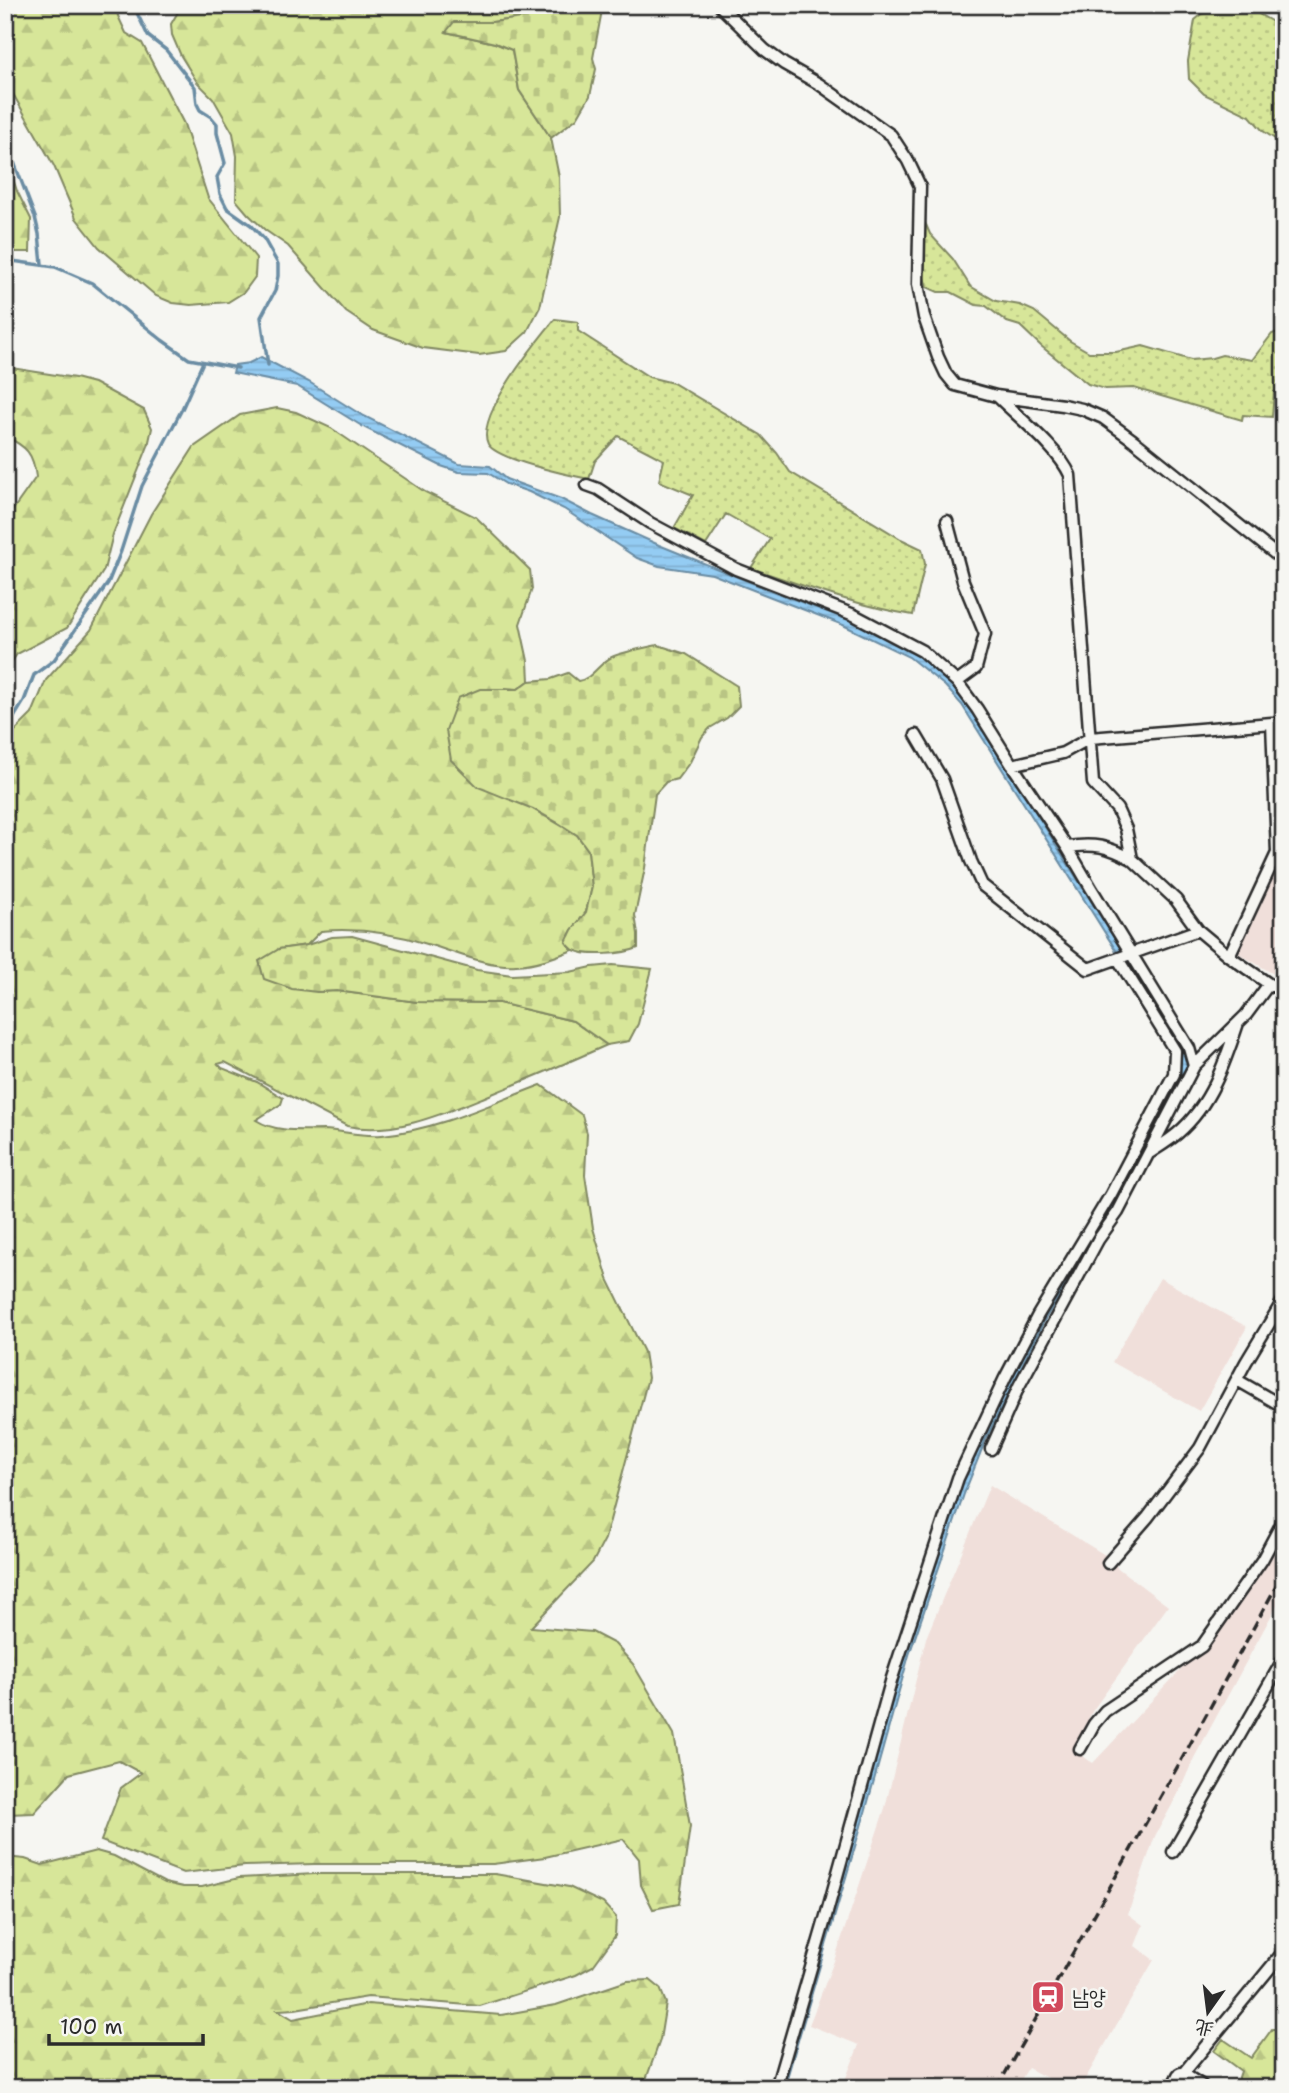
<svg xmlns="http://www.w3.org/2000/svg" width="1289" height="2093" font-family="'Shantell Sans','LXGW WenKai TC','Poor Story',sans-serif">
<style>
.built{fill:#f0dfda}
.grass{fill:url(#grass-dots);stroke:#818862;stroke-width:2}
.forest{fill:url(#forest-firs);stroke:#818862;stroke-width:2}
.cemetery{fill:url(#cemetery-stones);stroke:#818862;stroke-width:2}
.water{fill:url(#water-rules);stroke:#6a8ca3;stroke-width:2}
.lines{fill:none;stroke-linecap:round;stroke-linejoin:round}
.stream{stroke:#6a8ca3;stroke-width:3.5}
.minor-casing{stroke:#2b2b2b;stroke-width:15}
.primary-casing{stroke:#2b2b2b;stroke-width:21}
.minor{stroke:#f6f6f2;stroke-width:10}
.primary{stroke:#f6f6f2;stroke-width:16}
.rail{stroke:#2b2b2b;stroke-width:3.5;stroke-dasharray:10 5;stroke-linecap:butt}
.labels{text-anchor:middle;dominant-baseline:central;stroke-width:5;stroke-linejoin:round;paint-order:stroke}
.poi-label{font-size:21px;fill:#2b2b2b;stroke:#f6f6f2;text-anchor:start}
</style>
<defs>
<pattern id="grass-dots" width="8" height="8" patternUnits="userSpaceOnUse" patternTransform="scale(1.75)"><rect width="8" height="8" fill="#d7e699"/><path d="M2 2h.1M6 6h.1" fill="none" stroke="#b9c584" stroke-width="1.8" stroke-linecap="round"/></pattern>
<pattern id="forest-firs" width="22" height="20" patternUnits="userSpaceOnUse" patternTransform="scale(1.75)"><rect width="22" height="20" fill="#d7e699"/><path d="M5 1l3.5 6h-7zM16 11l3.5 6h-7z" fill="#b9c584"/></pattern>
<pattern id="cemetery-stones" width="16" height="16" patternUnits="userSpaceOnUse" patternTransform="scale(1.75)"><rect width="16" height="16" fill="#d7e699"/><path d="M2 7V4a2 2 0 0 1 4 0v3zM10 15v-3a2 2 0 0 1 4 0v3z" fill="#b9c584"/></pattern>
<pattern id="water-rules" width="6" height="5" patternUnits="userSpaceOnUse" patternTransform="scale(1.75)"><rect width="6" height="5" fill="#94ccf3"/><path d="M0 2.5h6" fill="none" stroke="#80afd0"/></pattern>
</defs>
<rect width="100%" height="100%" fill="#f6f6f2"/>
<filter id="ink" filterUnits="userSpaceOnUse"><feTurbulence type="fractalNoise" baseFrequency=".0143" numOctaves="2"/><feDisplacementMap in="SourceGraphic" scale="14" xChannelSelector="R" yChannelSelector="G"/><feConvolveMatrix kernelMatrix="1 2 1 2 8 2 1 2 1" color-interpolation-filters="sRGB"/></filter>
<g filter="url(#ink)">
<path class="built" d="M1284,855v125l-46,-27z
M1160,1278l87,49 -48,84 -87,-49z
M990,1485l115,70 14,14 49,37 -75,104 -20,40 20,13 98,-104 93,-130v63l-90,166 -15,34 -24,44 -27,78 15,11 -8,21 19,14 -74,128h-14l-38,-20 -12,20h-174l17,-43 -50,-20 25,-64 51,-153 41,-170z"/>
<path class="grass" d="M1213,5h30l28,16 13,13v111l-21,-14 -13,-15 -46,-22 -15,-15 -1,-18 7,-41z
M924,220l6,14 23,25 17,27 26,15 24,4 14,6 36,30 19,11h27l27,-6 48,14 21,-2 10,-3 30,5 20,-26 12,-4v63l-10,-1 -2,25 -29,-2 -1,5 -108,-32 -29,1 -17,-5 -47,-38 -21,-20 -13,-4 -21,-16 -10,-1 -25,-13h-13l-11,-5 -4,-13z
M555,319l23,3v9l71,46 24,6 88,52 16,18 13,19 111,67 21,10 3,15 -12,51c-56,-9 -108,-29 -162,-47l19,-29 -44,-25 -20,31 -32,-17 19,-33 -34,-14 5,-21 -46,-24 -23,25 -6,18c-20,-4 -92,-19 -101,-35 -14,-27 49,-103 67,-125z"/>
<path class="forest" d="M5,5h111l2,11 8,17 16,10 42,81 24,74 48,60 -1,19 -11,15 -16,10 -37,3 -18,-2 -17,-7 -57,-49 -23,-29 -22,-52 -49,-86z
M182,5h349l-2,12 -37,5 -46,10 49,11 17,7 7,40 32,48 8,39 1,40 -20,90 -13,25 -21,19 -27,4 -56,-7 -50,-18 -27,-18 -58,-66 -23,-16 -17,-16 -12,-14 1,-44 -4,-23 -20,-35 -16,-16 -16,-26 -9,-21 -1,-11z
M5,154l12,37 14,28 -1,33h-25z
M5,367l70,11 19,5 50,27 8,18 -4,18 -35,88 -9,36 -37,58 -50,26 -12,18v-151l31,-44c-3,-24 -9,-30 -31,-41z
M277,408l19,4 35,16 94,64 51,25 54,53 2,19 -12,35 8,37 1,20 -11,8 -12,-1 27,121 44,26 11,15 4,37 -6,25 -14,18 -6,12 7,8c-18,7 -37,14 -57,15 -29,2 -61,-13 -89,-21 -34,-11 -70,-16 -106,-13l-14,14 -28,4 38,43 20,-1 80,11 82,1 74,18 34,24c-38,17 -76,33 -115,49 -45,18 -96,42 -145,32l-122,-64 -7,2 4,4 35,14 26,16 -2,6 -25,16c21,13 44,10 68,10 19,1 38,7 58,5 55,-5 108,-31 159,-50l41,30 5,18 -2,42 8,53 15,51 36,73 4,26 -43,161 -12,23 -62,65 61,5 23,12 18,20 41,70 16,92 -11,78 -26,5 -12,-24 -2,-26 -16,-20 -78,18 -52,7h-179l-69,2 -62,7 -82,-32 20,-53 20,-15 -22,-12 -50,13 -35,39 -27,1 -2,-3v-1070l27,-27 14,-34 45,-50 60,-116 43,-67 46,-32z
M96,1851l18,5 51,27 18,4h19l37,-9 76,-4h180l74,13 34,16 13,14 -1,19 -22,30 -17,9 -96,31 -112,-9 -73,12 -17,1 15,9 75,-15 133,11 55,-10 71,-24 23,-1 10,8 6,15 -6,37 -17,48h-638v-231l20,2 17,6z
M1272,2029h12v43l-6,11 3,5h-42l-3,-2 5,-15 -27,-20 9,-12 28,19z"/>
<path class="cemetery" d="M531,5h72l-10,53 3,11 -6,27 -13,22 -26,20 -32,-48 -7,-40 -17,-7 -49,-11 8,-10h38l37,-5z
M658,645l28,9 51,32 2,20 -12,12 -17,10 -8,9 -12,25 -13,17 -11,3 -11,12 -10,74 -10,47 3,19v14c-14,6 -50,9 -64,2 -1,0 -7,-6 -8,-8l6,-12 14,-18 6,-25 -4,-37 -11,-15 -17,-11 -27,-15 -55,-22 -27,-27 -5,-30 12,-32 22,-9h38l11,-8 22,-2 17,-6 10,8c15,-2 21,-19 36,-25 14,-5 30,-8 44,-11z
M352,936l125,34 35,5 58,-3 22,-5 21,-2 39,4 -14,55 -9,17 -22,4 -34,-24 -74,-18 -82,-1 -80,-11 -20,1 -25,-3 -28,-10 -5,-18 20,-12 28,-4 25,-8z"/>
<path class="water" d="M261,357l48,25 51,32 99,50 31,2 16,13 55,20 31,16 67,30 108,44 95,36 56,31 30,25 21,24 157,252 58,88 3,20 -8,22 -20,37 -40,73 -74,122 -59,120 -22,55 -55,161 -45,161 -80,272h-5l113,-396 25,-76 22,-62 19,-63 16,-41 67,-134 73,-120 51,-94 12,-29 -18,-54 -197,-314 -17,-19 -36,-29 -66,-32 -131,-51 -53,-8 -22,-8 -73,-49 -35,-17 -23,-8 -18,-11 -29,-1 -18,-6 -76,-38 -68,-42 -64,-13 2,-8 14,-2z"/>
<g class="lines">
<path class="stream" d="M135,5l3,10 10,21 18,14 29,37 2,17 3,6 11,7 6,7v9l8,30 -8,14 3,17 7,14 24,17 13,14 14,25v12l-3,15 -14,26 7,48
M1279,5l5,2
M5,123l4,26 26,68 4,17 3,30
M5,260l50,7 37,16 70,57 27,19 49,9
M5,725l8,-6 11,-18 10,-26 20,-15 54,-77 13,-32 21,-65 40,-77 21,-47"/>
<g class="minor-casing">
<path id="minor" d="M719,5l46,45 19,14 35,20 72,51 17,26 12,25 -2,98 6,33 14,40 8,17 9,11 41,11 67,9 19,4 21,9 30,22 151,121
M997,396c22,22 61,52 73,79l23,308 24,26 9,20 6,30 44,41 22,30 31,26 40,28
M587,485l11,4 52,34 86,46 118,46 68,36 35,31 20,27 35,56 55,82c28,-4 40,-1 65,12
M947,521l16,60 22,53 -9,34 -19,14
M916,735l26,44 29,82 11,24 106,84 110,-39
M1012,765l51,-12 27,-15 182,-15 5,130 -48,103
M1067,847l24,41 98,160 5,18
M1151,1152c9,-6 19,-12 27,-19 33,-28 47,-71 60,-110
M1237,1380l47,27
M991,1449l28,-63 79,-146 20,-28 76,-146 52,-51 23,-31 15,7
M1108,1563l40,-46 52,-69 46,-86 38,-63
M1080,1749l14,-25 11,-13 97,-65 60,-86 22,-41
M1173,1852l111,-194
M1181,2076l103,-125
M776,2088l48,-165 68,-245 66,-200 47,-100 33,-63 73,-121 63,-120 1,-23 -57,-92"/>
</g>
<g class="primary-casing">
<path id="primary" d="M1175,2088l6,-12 19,12"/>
</g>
<use href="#minor" class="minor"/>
<use href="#primary" class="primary"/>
<path class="rail" d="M997,2088l191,-340 96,-176"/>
</g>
</g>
<defs>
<g id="station-square" transform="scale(1.75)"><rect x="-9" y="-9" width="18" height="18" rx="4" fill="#d1495b" stroke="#f6f6f2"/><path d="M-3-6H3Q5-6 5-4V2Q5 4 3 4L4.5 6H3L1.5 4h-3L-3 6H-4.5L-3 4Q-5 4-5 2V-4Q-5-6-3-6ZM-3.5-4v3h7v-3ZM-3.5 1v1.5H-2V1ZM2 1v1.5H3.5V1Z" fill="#fff"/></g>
</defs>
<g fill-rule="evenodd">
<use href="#station-square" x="1048" y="1997"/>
</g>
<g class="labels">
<g class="poi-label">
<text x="1072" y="1997">남양</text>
</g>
</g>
<rect width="1289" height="2093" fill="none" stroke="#f6f6f2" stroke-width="28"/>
<rect x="14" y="14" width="1261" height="2065" fill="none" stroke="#2b2b2b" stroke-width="2.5" filter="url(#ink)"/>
<g transform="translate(1208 2012) rotate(194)" stroke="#f6f6f2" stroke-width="5" paint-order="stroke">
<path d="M0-5L12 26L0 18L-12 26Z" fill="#2b2b2b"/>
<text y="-10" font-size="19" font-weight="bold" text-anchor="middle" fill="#2b2b2b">北</text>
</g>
<path d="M49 2034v10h154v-10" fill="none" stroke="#2b2b2b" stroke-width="3.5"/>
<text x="60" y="2034" font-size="21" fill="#2b2b2b" stroke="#f6f6f2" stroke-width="5" paint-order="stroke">100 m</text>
</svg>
